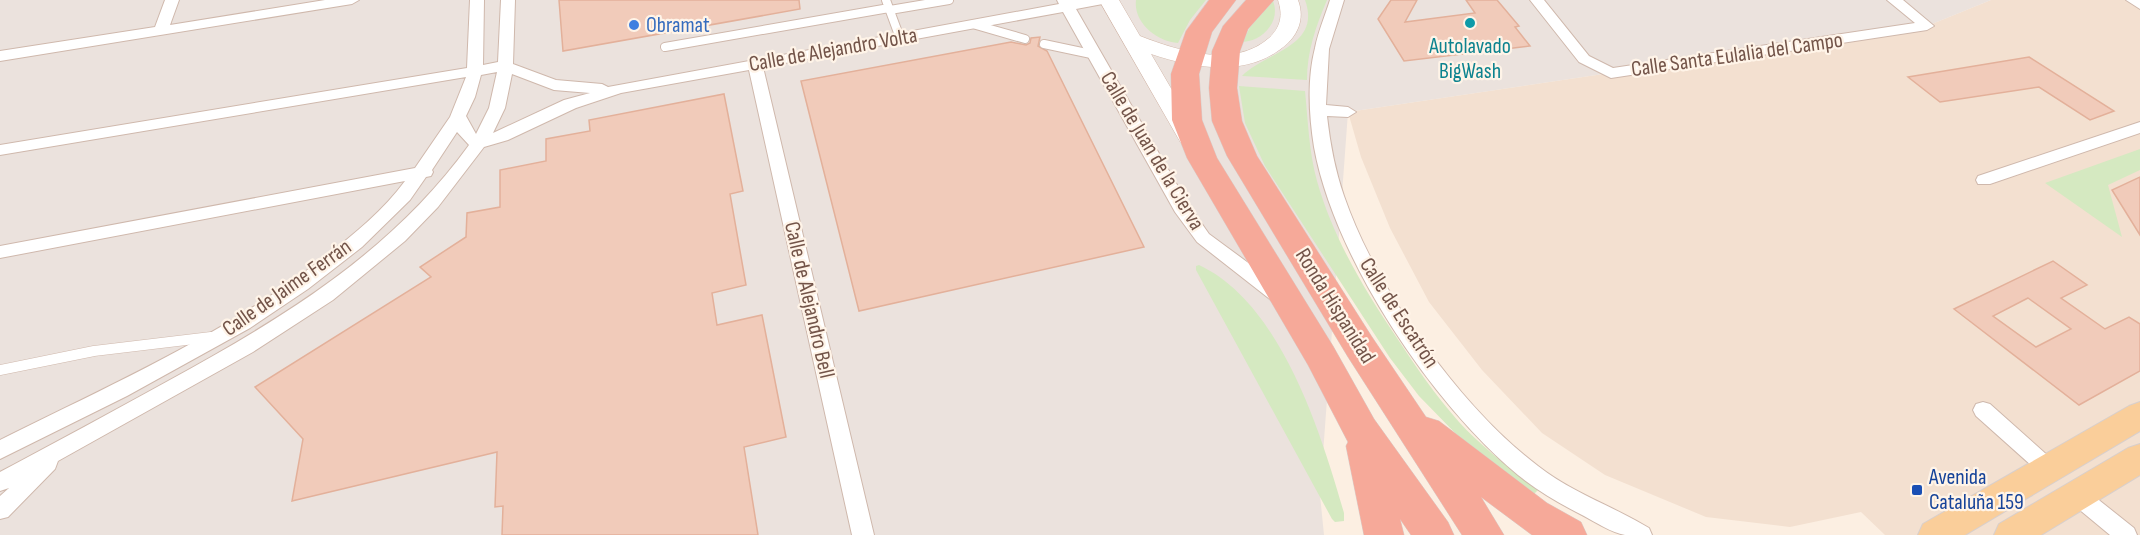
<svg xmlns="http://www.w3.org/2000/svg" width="2140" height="535" font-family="'Sofia Sans Condensed',sans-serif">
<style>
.residential{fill:#f3e0d0}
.industrial{fill:#ebe2dd}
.green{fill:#d5e9c1}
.building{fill:#f1cbba;stroke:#e3b09a;stroke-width:1.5;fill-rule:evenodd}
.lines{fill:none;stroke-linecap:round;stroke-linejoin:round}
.lane-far1-casing{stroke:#cfb8ac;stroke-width:10}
.lane-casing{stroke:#cfb8ac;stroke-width:11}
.street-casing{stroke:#cfb8ac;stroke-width:2}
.secondary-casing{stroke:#d2b7a9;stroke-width:1}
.primary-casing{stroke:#d8cfcc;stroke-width:2}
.highway-casing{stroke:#d8cfcc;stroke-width:1}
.lane-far1{stroke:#fff;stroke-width:8}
.lane{stroke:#fff;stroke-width:10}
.street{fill:#fff;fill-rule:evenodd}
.secondary{fill:#fff;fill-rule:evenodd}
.primary{fill:#face9a;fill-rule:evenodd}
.highway{fill:#f6a999;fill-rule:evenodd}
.culture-dot{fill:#0f9aa8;stroke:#fff4e8;stroke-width:2}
.shop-dot{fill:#3f7fe0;stroke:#fff4e8;stroke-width:2}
.transit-dot{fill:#1a4fb4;stroke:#fff4e8;stroke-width:2}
.labels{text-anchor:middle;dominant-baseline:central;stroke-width:4.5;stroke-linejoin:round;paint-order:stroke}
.shop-label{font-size:22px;fill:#366cbe;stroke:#fff4e8;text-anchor:start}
.culture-label{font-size:22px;fill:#0d838f;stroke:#fff4e8}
.street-label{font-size:22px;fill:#735449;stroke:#fff4e8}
.transit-label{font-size:22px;fill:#164399;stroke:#fff4e8;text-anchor:start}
</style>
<rect width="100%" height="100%" fill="#fcefe2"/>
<path class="residential" d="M1991,0h144l5,3v532h-255l-24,-23 -71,15 -84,-10 -101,-42 -63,-42 -60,-63 -53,-68 -39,-74 -29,-71 -13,-45 579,-86z"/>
<path class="industrial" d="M0,0h1991l-64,26 -579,86 -28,383 4,40h-1324z"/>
<path class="green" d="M1136,0h70l-16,20 -12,23c-21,-1 -45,-21 -42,-43z
M1305,0h22c-11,26 -20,51 -20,80l-65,-4c23,-24 80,-29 63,-76z
M1273,1c8,20 -10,40 -30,41l7,-15z
M1239,86l66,5c3,30 4,61 12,90 16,57 47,108 80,157 19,29 39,58 62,84 24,26 52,47 79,68l-6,6 -75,-61 -38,-39 -29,-38 -125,-192 -20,-43z
M2140,149v21l-32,15 14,52 -77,-54z
M1199,265c82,38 122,168 145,248v8l-9,1 -3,-3 -136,-249v-4z"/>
<path class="building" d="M559,0h240l1,9 -237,42z
M1391,0h26l-12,22 70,-9 -9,-13h31l22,26 -4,1 15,19 -126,15 -26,-42z
M1040,37l-2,9 9,5 97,196 -285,64 -58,-230 210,-39 15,3 4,-2 1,-5z
M2029,57l85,54 -24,9 -51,-33 -99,15 -32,-25z
M724,94l19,97 -13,3 16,91 -34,8 5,32 45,-10 24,122 -42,10 14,88h-256l1,-29 -8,1 2,-55 -205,49 11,-62 -48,-52 176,-110 -11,-10 46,-30 1,-24 33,-6v-37l46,-9v-22l44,-8 -1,-11z
M2140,177v58l-28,-45z
M2053,261l34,24 -26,13 44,31 24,-12 11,7v47l-61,34 -125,-96zM2028,298l43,31 -35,18 -43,-31z"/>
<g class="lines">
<g class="lane-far1-casing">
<path id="lane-far1" d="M886,0l14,38
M890,10l59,-10
M976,25l49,14
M1044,44l52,11
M665,47l224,-39"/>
</g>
<g class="lane-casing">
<path id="lane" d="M0,370l94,-19 117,-14"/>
</g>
<g class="street-casing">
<path id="street" d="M165,0h14l-9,25 155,-25h34l-7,4 -352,57v-10l155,-24z
M470,0h14l-1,65 15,-3 3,-62h14l-2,64 43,16 46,4 6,3 451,-83 -2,-4h53l-2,3 -32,6 112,195 21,30 76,56 2,5 -2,5 -7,2 -7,-2 -74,-58 -22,-30 -112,-200 -300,55 111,468h-22l-103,-465 -128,23 -45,15 -68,32 -24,7 -46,60 -33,34 -72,59 -80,52 -195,109 -3,8 -47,48 -8,2v-23l9,-8 -9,3v-19c56,-30 112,-60 168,-91 114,-62 224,-129 301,-236l-12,-13 -25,38 1,2 -2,4 -5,1 -16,23 -48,47 -54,42 -58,39 -123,68 -127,63v-19c110,-55 224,-105 322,-181 30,-23 61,-48 83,-78l-405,77v-12l415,-78 35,-51 16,-40 -466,78v-10l467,-77zM497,72l-8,36 -13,26 -10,-18 9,-19 6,-22zM512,74l42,16 36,3 -26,7 -71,33 12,-25z
M1330,0h14l-15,49 -3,56 22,2 8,5 -8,5 -21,-1c3,27 8,54 17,80 32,93 116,211 194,270 32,25 69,38 104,58l7,4 3,7c-9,0 -19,0 -27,0 -13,-2 -30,-13 -41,-19 -24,-12 -46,-25 -66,-41 -86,-71 -184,-217 -204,-328 -5,-31 -7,-68 1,-99 3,-16 10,-32 15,-48z
M1530,0h14l45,56 24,12 302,-45 -28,-23h16l31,26 -7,4 -316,48 -32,-16z
M2126,0h14v9z
M2140,122v11l-150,51h-12l-2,-4 2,-4z
M1983,402l7,2 66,59 3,6 -3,6 -7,3 -7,-3 -66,-59 -3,-6 3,-6z
M2077,486l8,3 49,39 3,7h-27l-41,-34 -3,-6 3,-6z"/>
</g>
<g class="secondary-casing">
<path id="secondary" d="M1099,0h20l21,36c39,15 94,33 129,2 12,-11 14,-23 9,-38h20c6,16 2,31 -10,43 -38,35 -92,26 -137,11l49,84 -3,5 -8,3 -8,-3 -3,-5z"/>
</g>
<g class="primary-casing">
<path id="primary" d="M2140,402v29l-175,104h-47l5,-11 206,-118z
M2140,444v31l-99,60h-47l5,-11 129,-76z"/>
</g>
<g class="highway-casing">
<path id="highway" d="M1209,0h27l-24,32 -13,42 3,46 15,38 116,188 41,73 74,103 6,13h-43l-11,-16 4,16h-40l-18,-89 2,-4 -40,-77 -121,-207 -15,-38 -1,-46 15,-43z
M1246,0h28l-26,29 -8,22 -3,37 5,33 15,35 115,181 54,80 13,4 108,82 34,19 6,13h-55l-51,-38 23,38h-42l-114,-178 -121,-201 -15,-35 -3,-33 3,-37 11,-25z"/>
</g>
<use href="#lane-far1" class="lane-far1"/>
<use href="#lane" class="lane"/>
<use href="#street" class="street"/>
<use href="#secondary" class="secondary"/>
<use href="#primary" class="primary"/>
<use href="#highway" class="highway"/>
</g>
<circle class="culture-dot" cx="1470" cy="23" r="6"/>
<circle class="shop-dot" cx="634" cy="25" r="6"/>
<rect class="transit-dot" x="1911" y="484" width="12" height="12" rx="3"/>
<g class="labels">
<g class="shop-label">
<text x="646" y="25">Obramat</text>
</g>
<g class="culture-label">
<text x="1470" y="46">Autolavado<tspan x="1470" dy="25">BigWash</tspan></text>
</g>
<g class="street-label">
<text transform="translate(833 50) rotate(-10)">Calle de Alejandro Volta</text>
<text transform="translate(1737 55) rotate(-8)">Calle Santa Eulalia del Campo</text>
<text transform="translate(1152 151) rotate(59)">Calle de Juan de la Cierva</text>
<text transform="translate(287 288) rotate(-35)">Calle de Jaime Ferrán</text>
<text transform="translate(809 300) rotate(77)">Calle de Alejandro Bell</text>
<text transform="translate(1335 306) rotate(58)">Ronda Hispanidad</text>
<text transform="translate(1399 313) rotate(57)">Calle de Escatrón</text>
</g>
<g class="transit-label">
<text x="1929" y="477">Avenida<tspan x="1929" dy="25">Cataluña 159</tspan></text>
</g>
</g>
</svg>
